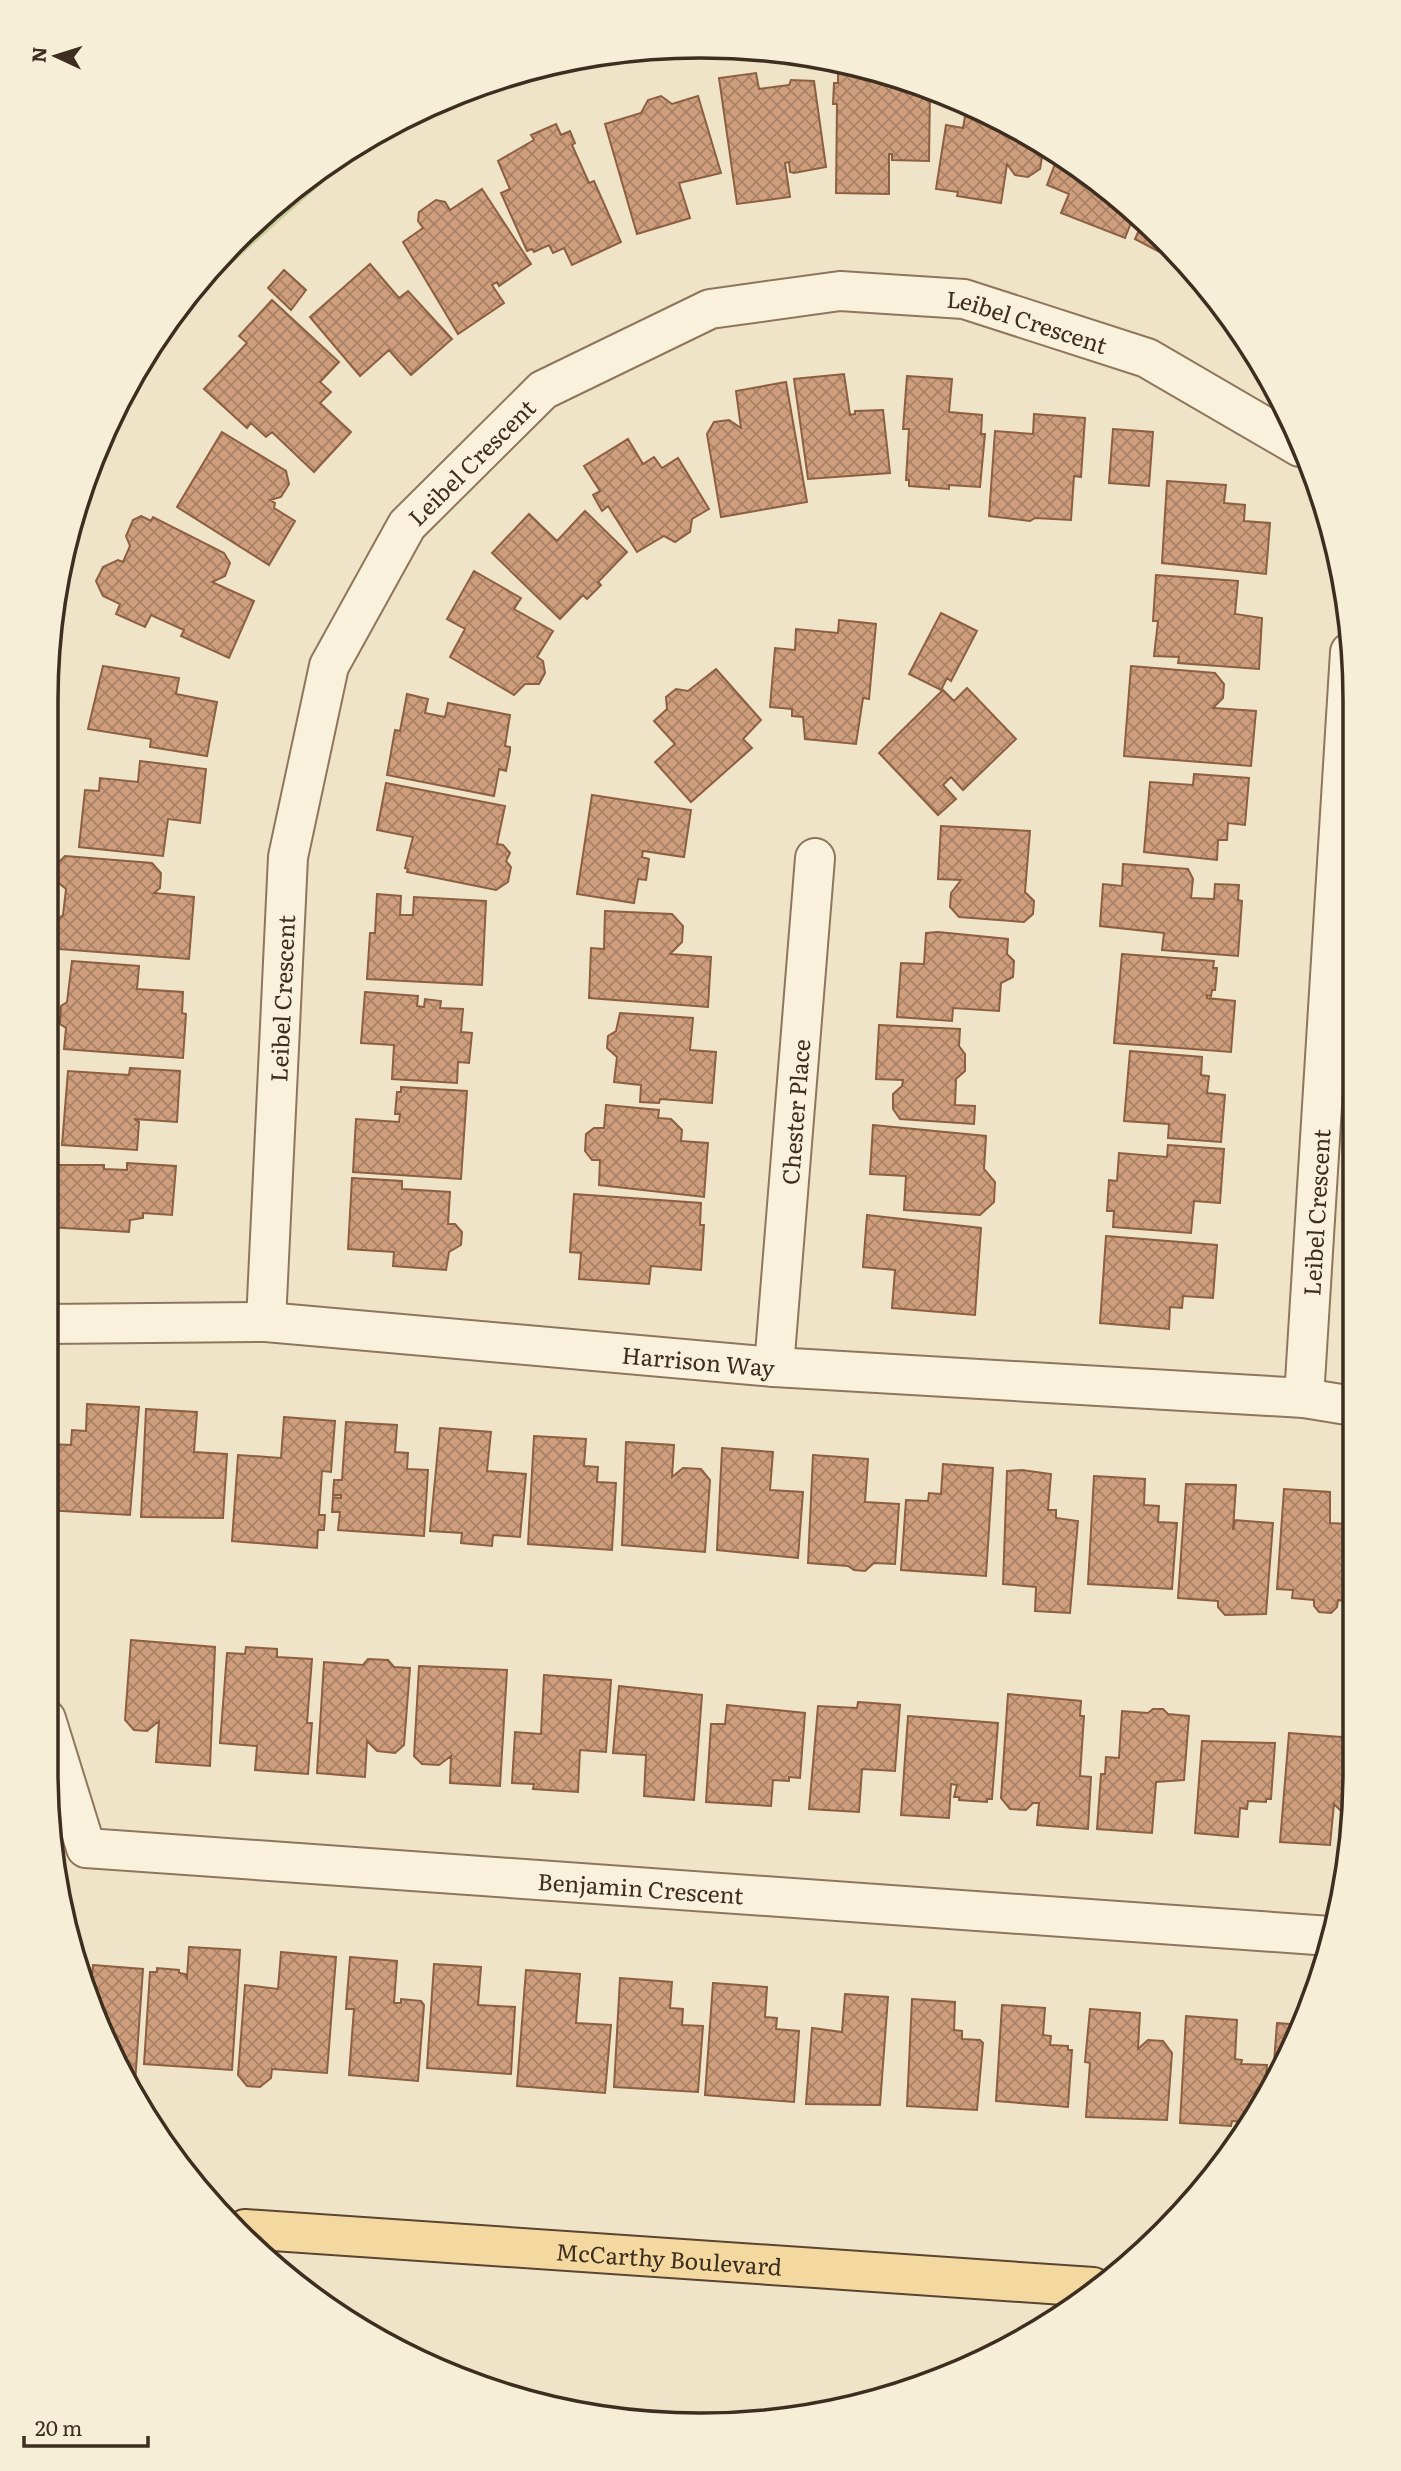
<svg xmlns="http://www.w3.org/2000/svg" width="1401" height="2471" font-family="Literata,serif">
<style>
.grass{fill:url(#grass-tufts)}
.building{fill:url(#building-cross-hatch);stroke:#8d5f41;stroke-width:2}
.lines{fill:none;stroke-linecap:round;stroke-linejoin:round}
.minor-casing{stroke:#8d765c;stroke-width:42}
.major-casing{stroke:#5b4430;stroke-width:42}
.minor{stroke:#faf1dc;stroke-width:38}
.major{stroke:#f3d9a0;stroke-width:38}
.labels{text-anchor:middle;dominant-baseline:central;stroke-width:7;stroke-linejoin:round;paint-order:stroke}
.street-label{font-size:23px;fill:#3d2e20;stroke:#f7eed8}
.rim{fill:none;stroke:#3d2e20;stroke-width:3.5}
</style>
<defs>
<pattern id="grass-tufts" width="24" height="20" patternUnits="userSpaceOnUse" patternTransform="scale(1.75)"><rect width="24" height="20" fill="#c9cf9b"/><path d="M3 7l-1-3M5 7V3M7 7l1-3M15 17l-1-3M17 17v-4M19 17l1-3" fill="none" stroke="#aeb285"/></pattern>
<pattern id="building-cross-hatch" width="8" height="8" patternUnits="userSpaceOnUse" patternTransform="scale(1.75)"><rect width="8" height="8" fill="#cf9f7d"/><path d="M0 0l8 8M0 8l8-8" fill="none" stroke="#a98266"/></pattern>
</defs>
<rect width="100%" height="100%" fill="#f0e4c8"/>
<path class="grass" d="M482,86l-119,61 -179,159 -66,100 15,-33 75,-105 94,-87 109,-68z"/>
<path class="building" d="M842,70l43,4 45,15 -1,72 -37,-1v-6h-3v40l-53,-1 1,-89h-4l1,-21h4v-9z
M756,73l3,16 30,-4 2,-5 23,1 12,86 -32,6 -4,-1 -1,-10 -4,1 5,34 -53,7 -18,-126z
M661,96l11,8 26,-8 23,77 -42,10 11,35 -53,16 -32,-110 36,-11 7,-13z
M967,105l61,28 16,12 -4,24 -12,8 -13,-2 -8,-11 -6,39 -44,-7 1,-4 -22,-3 10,-64 17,3z
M556,124l5,11 9,-4 5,12 -3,2 17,38 5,-2 27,61 -49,23 -8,-17 -11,5 -4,-8 -15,7 -2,-3 -5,2 -26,-58 9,-4 -12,-28 36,-21 -3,-5z
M1058,156l76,59 -9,23 -64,-25 8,-19 -22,-9z
M482,189l49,75 -32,22 -2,-4 -5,3 12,18 -46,31 -55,-92 20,-14 -5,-7 1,-9 17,-12 9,2 5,8z
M1143,221l20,16 25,30 -53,-28z
M370,264l29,34 9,-7 44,48 -41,36 -22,-25 -29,26 -50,-59z
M284,270l22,20 -15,20 -23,-22z
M272,300l67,62 -19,20 11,10 -11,11 31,29 -37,40 -42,-40 -6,5 -15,-14 -4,5 -43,-39 43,-46 -8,-7z
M844,374l6,41 5,-1v-3l28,-1 7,63 -82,6 -14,-100z
M907,376l45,3 -3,33 33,3 -1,19h4l-5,53 -31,-2v4l-40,-3v-6h-3l3,-51h-6z
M786,382l21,120 -86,15 -14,-83 7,-12 15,-2 12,8 -5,-37z
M1034,414l51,4 -4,59 -7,-1 -3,44 -36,-2 -5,3 -41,-5 6,-85 38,3z
M1113,429l40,3 -4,54 -40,-3z
M222,432l64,39 3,13 -8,13 -11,3 5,3 -1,5 21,13 -26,44 -92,-58z
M628,439l15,25 11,-7 8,11 16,-10 31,51 -17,10 -2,13 -15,10 -11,-6 -27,16 -29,-46 -6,5 -9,-16 7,-4 -16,-25z
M1167,481l59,4 -2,18 21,2 -1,16 26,2 -4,51 -104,-11z
M585,511l42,41 -29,30 3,3 -14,14 -4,-4 -23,24 -68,-66 37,-39 28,27z
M141,516l10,5 2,-4 71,36 6,10 -5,13 -13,6 42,19 -25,57 -48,-22 3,-6 -33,-15 -6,12 -29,-13 4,-10 -17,-8 -7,-15 7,-14 15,-7 5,2 7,-16 -4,-10 7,-16z
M474,571l47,27 -7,11 39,22 -16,26 6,4 2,12 -6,11h-14l-11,11 -64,-38 15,-28 -18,-10z
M1156,575l82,6 -3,33 27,4 -3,51 -81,-6 1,-6 -25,-1 4,-35h-5z
M941,613l36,18 -26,50 -4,-3 -6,12 -32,-16z
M839,620l37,4 -7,75 -6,-1 -7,46 -51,-5 -2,-22 -11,-1v-7l-22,-2 5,-59 20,2 1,-21 42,4z
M103,666l76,12 -3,16 41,8 -10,54 -57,-9 1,-8 -63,-10z
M1131,666l84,7 9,11 -1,14 -10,10 43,3 -5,55 -127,-10z
M716,669l45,51 -18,19 9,9 -61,54 -36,-40 20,-18 -21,-23 13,-12 -1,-12 10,-8 12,2z
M967,688l49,51 -53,51 -12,-13 -8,8 13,14 -18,16 -59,-62 64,-63 11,11z
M407,694l21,5 -3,14 20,4 3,-14 62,12 -5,31 5,1v4l-4,20 -7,-2 -5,27 -107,-21 8,-45 5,1z
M140,761l66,8 -6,54 -32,-4 -5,37 -84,-9 6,-57 14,1 1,-13 38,4z
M1194,774l55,4 -4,47 -17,-2 -1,17h-9l-1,20 -73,-8 6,-70 43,3z
M386,783l119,23 -8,38 6,1 7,8 -4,8 5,6 -3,15 -12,8 -89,-18 1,-3 -3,-1 8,-31 -36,-7z
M592,795l99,15 -7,47 -41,-6 -1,6 7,2 -3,21 -8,-1 -4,24 -57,-9z
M941,826l89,5 -5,61 9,9 -1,13 -9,8 -65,-5 -9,-10 1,-14 10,-13 -23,-1z
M65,856l87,7 9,10 -1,15 -6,5 40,4 -5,62 -130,-10 -10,-10 2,-14 12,-10 3,-26 -12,-10 1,-13z
M1123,864l65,5 5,10 -2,19 23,1 1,-15 24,1 -1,15 4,1 -4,55 -76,-6 2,-17 -64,-7 3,-42 19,2z
M377,894l24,2 -1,19h13l1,-18 72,4 -4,84 -115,-6 3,-46h5z
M605,911l67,3 11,12 -1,16 -12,12 41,3 -3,50 -119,-9 2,-50 13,1z
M938,932l70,7 -1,15 7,7 -1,16 -12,6 -2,28 -46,-3 -1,13 -55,-4 4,-54 23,1 2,-31z
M1122,954l92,7 -1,7h4l-2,22h-3l-1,6 -4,-1v3l28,3 -4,51 -117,-9z
M72,961l67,5 -2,23 46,3 -1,21 4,1 -3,44 -119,-9 2,-21 -6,-4 1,-18 6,-4z
M365,992l53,4 -1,10 7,1 1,-8 16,2 -1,7 23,1 -2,23 11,1 -3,30 -11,-1 -1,21 -65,-4 2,-34 -33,-2z
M620,1013l73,5 -3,32 26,2 -4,51 -52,-4 -1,4 -19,-1 1,-17 -27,-3 3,-25 -10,-9 1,-12 8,-5z
M879,1025l81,4 -1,17 6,8v17l-9,8 -1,26 20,1 -1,18 -74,-5 -7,-10v-15l9,-8 1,-6 -27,-1z
M1130,1051l72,6 -1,18 8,1 -2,17 18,2 -4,47 -53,-4 1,-14 -45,-3z
M130,1068l50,3 -3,51 -43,-3 5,3 -2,28 -75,-5 6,-74 61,4z
M401,1087l66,4 -6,88 -108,-7 3,-53 43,3 1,-8h-5l2,-22h4z
M606,1105l53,5 -1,8 13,1 11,11 -1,11 27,2 -4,54 -105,-12 1,-25h-8l-7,-9 1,-17 8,-6h10z
M873,1125l113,11 -2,33 11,13 -1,20 -14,13 -76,-5 2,-34 -36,-2z
M1168,1145l56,4 -4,54 -26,-2 -3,32 -78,-6 1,-16h-7l2,-31 8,1 2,-28 48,4z
M127,1163l49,3 -4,49 -29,-2v5l-13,2 -1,12 -81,-5 -2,-62h58v4l23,1z
M352,1178l50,3v8l48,3 -2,32h7l7,8 -1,13 -12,7 -3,18 -53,-4 1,-14 -46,-3z
M574,1194l127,9 -1,22h4l-3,45 -50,-4 -2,18 -70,-5 2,-26 -11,-1z
M867,1215l114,13 -6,87 -83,-7 3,-38 -32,-3z
M1106,1236l111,9 -4,53 -30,-2 -1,12 -12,-1 -1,22 -69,-6z
M87,1404l52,3 -9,108 -84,-5 5,-66 20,1 1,-15 14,1z
M146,1409l51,3 -3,40 33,2 -4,64 -82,-1z
M284,1417l51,4 -4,51 -9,-1 -3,44h6l-1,15h-6l-1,18 -85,-7 6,-86 43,3z
M346,1422l51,3 -2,27 13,1 -1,16 21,1 -4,66 -86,-6 2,-18h-8l1,-15 8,1v-3h-8l1,-15h8z
M440,1428l51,4 -4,39 39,3 -6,63 -27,-2 -1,11 -31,-3 1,-10 -32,-2z
M534,1436l52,3 -2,27 14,1 -1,15 19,1 -4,67 -84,-6z
M626,1442l48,3 -2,32 11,-9 18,1 9,11 -5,72 -83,-7z
M722,1448l51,4 -3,38 33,2 -5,66 -81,-8z
M813,1455l55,4 -3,43 34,2 -4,60 -21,-1 -9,8 -11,-1 -6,-4 -40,-3z
M943,1464l50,4 -7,108 -85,-6 5,-70 22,1 1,-8 12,1z
M1022,1470l29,4 -3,36h8v8l22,3 -8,92 -35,-2 1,-24 -33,-3 4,-113z
M1094,1476l51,3 -1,26 15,1 -1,16 19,1 -5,66 -84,-5z
M1186,1484l50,1 -3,45 2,-10 38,3 -7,91 -41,1 -7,-8v-6l-40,-3z
M1284,1489l46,3v31l17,1 -4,77 -5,-1 -1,7 -6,6 -12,-1 -5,-6v-6l-22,-2 1,-8 -16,-1z
M131,1640l84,7 -5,119 -54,-4 3,-41 -12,10 -13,-1 -9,-10z
M246,1647l31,2v8l35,2 -5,64h5l-4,51 -53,-4 2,-24 -37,-3 7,-90 18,1z
M368,1659l20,1 6,7 16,1 -6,77 -9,8 -18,-2 -10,-10 -2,36 -48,-4 7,-111 39,3z
M419,1666l88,4 -7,116 -50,-3 1,-27 -12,9 -17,-1 -8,-8z
M544,1675l67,5 -5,72 -26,-2 -2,42 -45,-3 1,-5 -22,-1 3,-51 26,2z
M619,1686l83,9 -8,105 -50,-4 2,-41 -33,-2z
M1008,1694l73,7 -1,15h4l-4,60 11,1 -3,52 -51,-4 2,-22h-6l-7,7 -16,-1 -9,-11z
M858,1702l42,3 -5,66 -33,-2 -3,43 -50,-3 9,-103 39,2z
M727,1705l78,8 -5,65 -11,-1v4l-16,-1 -2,26 -65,-4 5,-78h14z
M1153,1709h10l5,5 21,2 -5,64 -28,2 -4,51 -55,-4 4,-55h4l1,-17 13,1 3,-47 26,2z
M908,1716l90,7 -6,76h-5v3l-28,-2v-3h-5l3,-12 -6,-1 -2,34 -48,-3z
M1289,1733l65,5v75l-12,-1 -8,-8 -4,41 -50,-3z
M1202,1741l73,2 -4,56h-5v3l-18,-1 -1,8 -7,-1 -2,29 -43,-4z
M189,1947l51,3 -8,120 -88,-6 6,-92h7v-4l22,2v3l6,1 2,4z
M281,1952l55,5 -9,116 -55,-4 -1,9 -11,9 -13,-1 -9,-11 7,-90 33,4z
M350,1957l47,4 -3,42h7v-4l20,2 3,4 -6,76 -69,-6 5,-66h-8z
M434,1964l47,3 -3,38 37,2 -4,67 -84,-6z
M93,1965l50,4 -8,114 -45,-83z
M526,1970l54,4 -4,49 35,2 -6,68 -88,-7z
M620,1978l52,4 -2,26 13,1 -1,16 21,1 -5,66 -84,-5z
M713,1983l54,4 -2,30 12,1 -1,11 23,2 -5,71 -89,-7z
M845,1994l43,3 -8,108 -74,-1 6,-76 30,4z
M912,1999l43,3 -1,28 8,1v8l18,1 3,3 -6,67 -70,-4z
M1002,2005l43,3 -2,27 8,1 -1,9 18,1v4h4l-4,57 -72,-6z
M1090,2009l50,4 -2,36 10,-9 15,1 9,12 -5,67 -81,-3 4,-54 -5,-1z
M1186,2016l51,4 -2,39 7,1 -1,4 26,1 -3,37 -16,20 -16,-1 -1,5 -51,-3z
M1277,2023l24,2 -29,64z"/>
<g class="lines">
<g class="minor-casing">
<g id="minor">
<path id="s1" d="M266,1322l22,-465 41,-191 78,-141 136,-135 167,-81 130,-18 124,8 183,59 153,89"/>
<path id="s2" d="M46,1324l220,-2 508,45 530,31 49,8"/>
<path id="s3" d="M774,1367l41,-509"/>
<path id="s4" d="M1304,1398l46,-746"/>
<path id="s5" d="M46,1719l40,129 1244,88"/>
</g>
</g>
<g class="major-casing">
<g id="major">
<path id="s6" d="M245,2229l848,58"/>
</g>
</g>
<use href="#minor" class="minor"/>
<use href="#major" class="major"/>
</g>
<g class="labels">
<g class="street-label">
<text stroke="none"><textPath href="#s1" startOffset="1521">Leibel Crescent</textPath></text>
<text stroke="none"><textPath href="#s1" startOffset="912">Leibel Crescent</textPath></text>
<text stroke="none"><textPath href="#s1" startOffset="324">Leibel Crescent</textPath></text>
<text stroke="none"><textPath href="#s3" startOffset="256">Chester Place</textPath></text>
<text stroke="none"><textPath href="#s4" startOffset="186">Leibel Crescent</textPath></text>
<text stroke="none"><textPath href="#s2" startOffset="654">Harrison Way</textPath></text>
<text stroke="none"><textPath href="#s5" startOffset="691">Benjamin Crescent</textPath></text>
<text stroke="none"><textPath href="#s6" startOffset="425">McCarthy Boulevard</textPath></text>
</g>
</g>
<path d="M0 0H1401V2471H0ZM700 58H701A642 642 0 0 1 1343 700V1771A642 642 0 0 1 701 2413H700A642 642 0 0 1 58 1771V700A642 642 0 0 1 700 58Z" fill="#f7eed8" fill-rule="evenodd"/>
<path class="rim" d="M700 58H701A642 642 0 0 1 1343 700V1771A642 642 0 0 1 701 2413H700A642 642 0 0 1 58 1771V700A642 642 0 0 1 700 58Z"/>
<g transform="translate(56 56) rotate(274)" stroke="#f7eed8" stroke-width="5" paint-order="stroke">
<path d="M0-5L12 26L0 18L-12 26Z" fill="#3d2e20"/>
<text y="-10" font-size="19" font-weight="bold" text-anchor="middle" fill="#3d2e20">N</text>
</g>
<path d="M24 2436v10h124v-10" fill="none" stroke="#3d2e20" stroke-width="3.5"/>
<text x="35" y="2436" font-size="21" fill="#3d2e20" stroke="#f7eed8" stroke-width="5" paint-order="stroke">20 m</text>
</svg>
